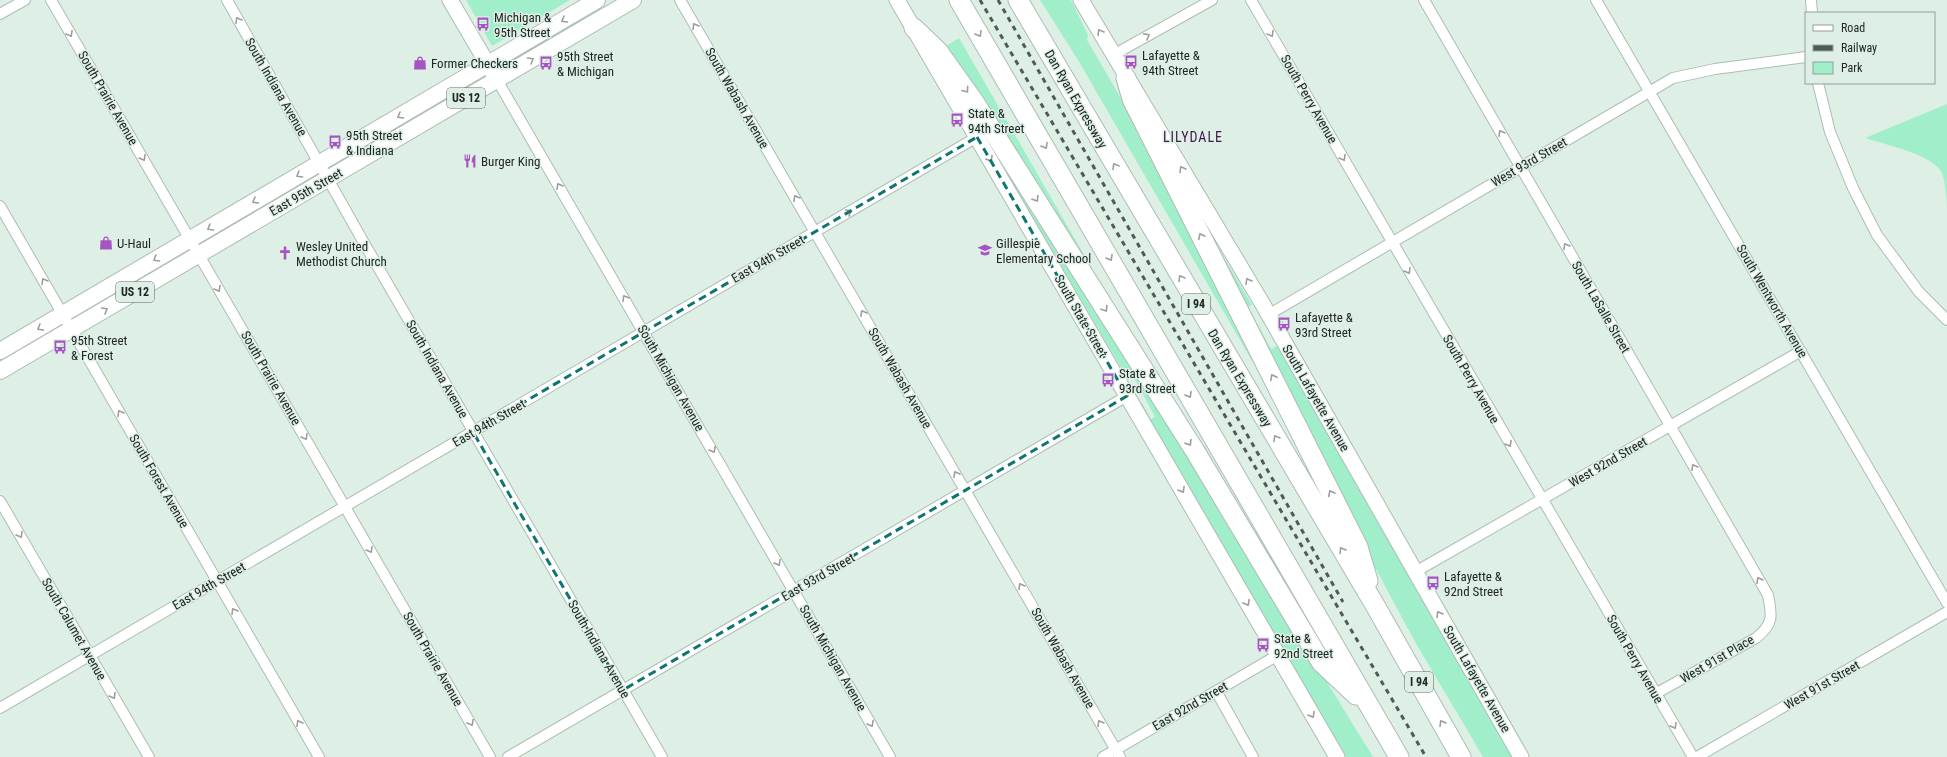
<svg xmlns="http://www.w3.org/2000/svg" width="1947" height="757" font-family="'Roboto Condensed',sans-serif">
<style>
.green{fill:#a0efca}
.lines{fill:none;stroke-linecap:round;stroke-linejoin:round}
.minor-casing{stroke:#acbdb4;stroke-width:12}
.secondary-casing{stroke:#acbdb4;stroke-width:17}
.primary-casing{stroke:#acbdb4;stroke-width:18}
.motorway-casing{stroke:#acbdb4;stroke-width:21}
.minor{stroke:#fff;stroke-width:10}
.secondary{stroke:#fff;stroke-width:15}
.primary{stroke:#fff;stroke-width:16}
.motorway{stroke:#fff;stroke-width:19}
.rail{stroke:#515a55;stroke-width:3;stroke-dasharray:5 5;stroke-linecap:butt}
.oneway{stroke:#9b9e9c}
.marked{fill:none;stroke:#0f766e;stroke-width:3;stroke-dasharray:8 5;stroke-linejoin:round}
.labels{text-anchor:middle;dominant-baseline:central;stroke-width:3;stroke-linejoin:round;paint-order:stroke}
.shield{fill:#deefe6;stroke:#5a635e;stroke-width:1}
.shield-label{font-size:12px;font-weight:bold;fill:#212724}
.poi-label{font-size:13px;fill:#212724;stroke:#deefe6;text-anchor:start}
.street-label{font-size:13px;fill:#212724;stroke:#deefe6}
.neighbourhood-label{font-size:14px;letter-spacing:1px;fill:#3f174c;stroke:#deefe6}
</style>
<rect width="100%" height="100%" fill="#deefe6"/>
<path class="green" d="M466,0h104l-78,46z
M1040,0h31l17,35 -1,5 74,127 116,237 -199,-344z
M959,38l143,248 -159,-238z
M1947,104v104c0,-9 -2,-30 -6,-37 -13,-18 -55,-26 -76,-33z
M1006,163l329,532 38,62h-27l-206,-353 2,-1 9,16 4,-2 -22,-41 -5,2 -5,-7 -121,-206z
M1183,183l23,39 -2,2 48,81 -4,2 22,40 2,2 5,-3 235,411h-29c-30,-52 -63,-104 -91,-158 -74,-137 -140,-278 -209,-416z"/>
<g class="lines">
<g class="minor-casing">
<path id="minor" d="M51,0l439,757
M227,0l137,243 298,514
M680,0l440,757
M1251,0l442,757
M1424,0l344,595c4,20 6,29 -12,43l-101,56
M1596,0l351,603
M1811,0l1,13
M0,14l25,-14
M1113,55l99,-55
M497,80l393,677
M1818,83l12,49 23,56 24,47 42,57 28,28
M0,206l319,551
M1268,315l405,-237 42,-9 91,-12
M0,501l149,256
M1415,572l386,-221
M1216,691l37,66
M0,708l977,-571
M508,757l619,-361
M1103,757l175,-102
M1697,757l250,-145"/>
</g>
<g class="secondary-casing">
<path id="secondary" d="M450,0l47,80
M897,0l440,757
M1081,0l181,303 259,454"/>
</g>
<g class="primary-casing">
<path id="primary" d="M0,351l597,-351
M0,371l633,-371"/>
</g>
<g class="motorway-casing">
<path id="motorway" d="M959,0l440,757
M1018,0l358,607 85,150
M914,28l24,23 37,52 220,348 126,211 35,33
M1126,78l6,21 226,448 10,34"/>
</g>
<use href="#minor" class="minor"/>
<use href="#secondary" class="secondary"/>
<use href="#primary" class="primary"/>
<use href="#motorway" class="motorway"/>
<path class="rail" d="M980,0l446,757
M998,0l345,602"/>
</g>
<defs><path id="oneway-chevron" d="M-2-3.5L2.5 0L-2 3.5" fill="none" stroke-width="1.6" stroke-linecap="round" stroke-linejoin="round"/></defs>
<g class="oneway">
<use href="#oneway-chevron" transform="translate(238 20) rotate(-120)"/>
<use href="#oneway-chevron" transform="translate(564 20) rotate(150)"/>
<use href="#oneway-chevron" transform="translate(695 26) rotate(-121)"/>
<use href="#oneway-chevron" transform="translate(1100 32) rotate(-120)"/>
<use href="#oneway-chevron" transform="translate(70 34) rotate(60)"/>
<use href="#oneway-chevron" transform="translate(979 34) rotate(59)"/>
<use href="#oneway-chevron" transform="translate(1271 34) rotate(60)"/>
<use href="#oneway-chevron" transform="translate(1147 36) rotate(-29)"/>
<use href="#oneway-chevron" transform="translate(531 60) rotate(-31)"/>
<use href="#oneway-chevron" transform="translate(966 90) rotate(54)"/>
<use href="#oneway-chevron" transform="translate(400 116) rotate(150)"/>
<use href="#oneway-chevron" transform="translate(1501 133) rotate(-120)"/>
<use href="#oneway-chevron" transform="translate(1045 146) rotate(60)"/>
<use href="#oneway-chevron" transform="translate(143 158) rotate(60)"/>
<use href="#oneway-chevron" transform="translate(1343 158) rotate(60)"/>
<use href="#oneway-chevron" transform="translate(990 159) rotate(60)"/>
<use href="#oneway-chevron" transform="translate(1115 166) rotate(-121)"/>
<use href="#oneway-chevron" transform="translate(1182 169) rotate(-120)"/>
<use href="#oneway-chevron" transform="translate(299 175) rotate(149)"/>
<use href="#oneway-chevron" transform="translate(559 186) rotate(-120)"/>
<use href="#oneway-chevron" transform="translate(796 198) rotate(-120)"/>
<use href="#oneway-chevron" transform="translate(1036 199) rotate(58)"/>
<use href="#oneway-chevron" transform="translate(255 201) rotate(150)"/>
<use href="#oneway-chevron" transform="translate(849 212) rotate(-30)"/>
<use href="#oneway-chevron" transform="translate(210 228) rotate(149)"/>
<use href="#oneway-chevron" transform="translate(1201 236) rotate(-117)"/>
<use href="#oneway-chevron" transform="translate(1566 246) rotate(-120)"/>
<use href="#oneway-chevron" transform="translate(1110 258) rotate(60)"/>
<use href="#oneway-chevron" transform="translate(156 259) rotate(149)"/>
<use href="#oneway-chevron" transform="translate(1408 271) rotate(60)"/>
<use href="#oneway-chevron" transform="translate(1181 278) rotate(-121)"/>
<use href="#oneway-chevron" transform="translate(44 281) rotate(-120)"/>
<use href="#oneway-chevron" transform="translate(1248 281) rotate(-120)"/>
<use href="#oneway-chevron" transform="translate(218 289) rotate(60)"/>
<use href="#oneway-chevron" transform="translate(625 298) rotate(-120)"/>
<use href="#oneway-chevron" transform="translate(1105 309) rotate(58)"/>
<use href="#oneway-chevron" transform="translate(105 310) rotate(-30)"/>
<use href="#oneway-chevron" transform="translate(863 313) rotate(-120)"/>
<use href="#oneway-chevron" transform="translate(40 328) rotate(150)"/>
<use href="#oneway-chevron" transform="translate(1273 377) rotate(-117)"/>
<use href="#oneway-chevron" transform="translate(1189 395) rotate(60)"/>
<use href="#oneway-chevron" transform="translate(120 413) rotate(-120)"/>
<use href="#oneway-chevron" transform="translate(305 437) rotate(60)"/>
<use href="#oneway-chevron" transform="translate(1276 438) rotate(-121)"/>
<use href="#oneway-chevron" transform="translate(1189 443) rotate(58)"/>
<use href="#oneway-chevron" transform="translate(1509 444) rotate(60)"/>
<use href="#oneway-chevron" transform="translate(713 450) rotate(60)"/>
<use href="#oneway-chevron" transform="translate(1694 467) rotate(-120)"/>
<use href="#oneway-chevron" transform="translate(956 474) rotate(-120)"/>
<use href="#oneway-chevron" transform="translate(1182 490) rotate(60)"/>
<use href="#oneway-chevron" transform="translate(1331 493) rotate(-117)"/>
<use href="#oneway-chevron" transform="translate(20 535) rotate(60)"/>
<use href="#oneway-chevron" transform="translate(370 550) rotate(60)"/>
<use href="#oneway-chevron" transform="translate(1342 550) rotate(-121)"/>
<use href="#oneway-chevron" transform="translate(778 563) rotate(60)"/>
<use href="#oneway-chevron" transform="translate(1759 580) rotate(-120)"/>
<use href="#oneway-chevron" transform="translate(1021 586) rotate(-120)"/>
<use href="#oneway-chevron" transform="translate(1247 603) rotate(60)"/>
<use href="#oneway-chevron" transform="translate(234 611) rotate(-120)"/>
<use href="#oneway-chevron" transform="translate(1439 614) rotate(-120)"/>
<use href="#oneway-chevron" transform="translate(113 696) rotate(60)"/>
<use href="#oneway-chevron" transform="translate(1312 715) rotate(60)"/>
<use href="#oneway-chevron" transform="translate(299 723) rotate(-120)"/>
<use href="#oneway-chevron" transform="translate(471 723) rotate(60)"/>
<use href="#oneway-chevron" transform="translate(1100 723) rotate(-120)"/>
<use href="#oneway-chevron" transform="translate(1442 723) rotate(-120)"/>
<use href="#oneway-chevron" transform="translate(871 724) rotate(60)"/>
<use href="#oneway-chevron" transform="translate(1674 726) rotate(59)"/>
</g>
<path class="marked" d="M977,137l150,259 -504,294 -150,-258z"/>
<defs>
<g id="bus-bare" transform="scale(1.08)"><path d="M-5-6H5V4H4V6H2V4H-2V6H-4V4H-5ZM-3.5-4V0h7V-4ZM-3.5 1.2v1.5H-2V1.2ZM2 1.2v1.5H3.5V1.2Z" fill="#a754c3" stroke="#deefe6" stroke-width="2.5" paint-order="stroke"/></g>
<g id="shop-bare" transform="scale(1.08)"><path d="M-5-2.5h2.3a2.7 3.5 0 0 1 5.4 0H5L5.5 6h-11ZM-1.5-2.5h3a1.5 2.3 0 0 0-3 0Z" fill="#a754c3" stroke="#deefe6" stroke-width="2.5" paint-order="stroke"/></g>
<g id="restaurant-bare" transform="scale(1.08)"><path d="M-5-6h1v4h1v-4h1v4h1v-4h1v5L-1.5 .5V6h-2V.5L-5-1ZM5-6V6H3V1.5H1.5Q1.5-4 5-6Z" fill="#a754c3" stroke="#deefe6" stroke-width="2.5" paint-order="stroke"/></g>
<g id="school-bare" transform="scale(1.08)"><path d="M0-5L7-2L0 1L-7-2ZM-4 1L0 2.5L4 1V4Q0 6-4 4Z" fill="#a754c3" stroke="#deefe6" stroke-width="2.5" paint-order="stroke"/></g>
<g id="church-bare" transform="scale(1.08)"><path d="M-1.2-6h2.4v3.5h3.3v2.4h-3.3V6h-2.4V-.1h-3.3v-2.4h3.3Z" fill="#a754c3" stroke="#deefe6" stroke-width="2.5" paint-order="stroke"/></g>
</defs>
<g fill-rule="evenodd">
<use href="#bus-bare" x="483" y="24"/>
<use href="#bus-bare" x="1131" y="62"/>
<use href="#shop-bare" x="420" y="63"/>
<use href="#bus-bare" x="546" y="63"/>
<use href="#bus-bare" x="957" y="120"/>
<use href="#bus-bare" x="335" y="142"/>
<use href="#restaurant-bare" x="470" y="161"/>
<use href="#shop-bare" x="106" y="243"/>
<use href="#school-bare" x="985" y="250"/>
<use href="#church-bare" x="285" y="253"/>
<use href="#bus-bare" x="1284" y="324"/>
<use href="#bus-bare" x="60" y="347"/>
<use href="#bus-bare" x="1108" y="380"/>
<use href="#bus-bare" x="1433" y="583"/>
<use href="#bus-bare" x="1263" y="645"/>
</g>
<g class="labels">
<g class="shield">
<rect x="447" y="88" width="38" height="20" rx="3"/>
<rect x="116" y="282" width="38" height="20" rx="3"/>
<rect x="1182" y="294" width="28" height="20" rx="3"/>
<rect x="1405" y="672" width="28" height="20" rx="3"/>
</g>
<g class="shield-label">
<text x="466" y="98">US 12</text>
<text x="135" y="292">US 12</text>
<text x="1196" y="304">I 94</text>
<text x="1419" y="682">I 94</text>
</g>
<g class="poi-label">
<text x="494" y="17">Michigan &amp;<tspan x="494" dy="15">95th Street</tspan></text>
<text x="1142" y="55">Lafayette &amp;<tspan x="1142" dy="15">94th Street</tspan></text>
<text x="557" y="56">95th Street<tspan x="557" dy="15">&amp; Michigan</tspan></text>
<text x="431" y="63">Former Checkers</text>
<text x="968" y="113">State &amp;<tspan x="968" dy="15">94th Street</tspan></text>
<text x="346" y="135">95th Street<tspan x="346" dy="15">&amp; Indiana</tspan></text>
<text x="481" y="161">Burger King</text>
<text x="117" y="243">U-Haul</text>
<text x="996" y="243">Gillespie<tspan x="996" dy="15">Elementary School</tspan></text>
<text x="296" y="246">Wesley United<tspan x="296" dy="15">Methodist Church</tspan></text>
<text x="1295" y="317">Lafayette &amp;<tspan x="1295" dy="15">93rd Street</tspan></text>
<text x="71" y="340">95th Street<tspan x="71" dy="15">&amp; Forest</tspan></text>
<text x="1119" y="373">State &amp;<tspan x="1119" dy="15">93rd Street</tspan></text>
<text x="1444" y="576">Lafayette &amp;<tspan x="1444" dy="15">92nd Street</tspan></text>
<text x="1274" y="638">State &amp;<tspan x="1274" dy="15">92nd Street</tspan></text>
</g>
<g class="street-label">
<text transform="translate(276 87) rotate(60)">South Indiana Avenue</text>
<text transform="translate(108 98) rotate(60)">South Prairie Avenue</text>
<text transform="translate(737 98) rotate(60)">South Wabash Avenue</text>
<text transform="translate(1076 99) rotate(60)">Dan Ryan Expressway</text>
<text transform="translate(1309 99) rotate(60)">South Perry Avenue</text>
<text transform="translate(1529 162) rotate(-30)">West 93rd Street</text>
<text transform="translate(306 192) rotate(-30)">East 95th Street</text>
<text transform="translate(768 259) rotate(-30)">East 94th Street</text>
<text transform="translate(1772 301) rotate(60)">South Wentworth Avenue</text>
<text transform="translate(1601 307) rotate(60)">South LaSalle Street</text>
<text transform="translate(1081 316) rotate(60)">South State Street</text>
<text transform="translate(437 369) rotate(60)">South Indiana Avenue</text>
<text transform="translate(271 378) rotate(60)">South Prairie Avenue</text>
<text transform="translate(671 378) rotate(60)">South Michigan Avenue</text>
<text transform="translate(900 378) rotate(60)">South Wabash Avenue</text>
<text transform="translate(1240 378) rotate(59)">Dan Ryan Expressway</text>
<text transform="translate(1471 379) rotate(60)">South Perry Avenue</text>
<text transform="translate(1316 398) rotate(60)">South Lafayette Avenue</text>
<text transform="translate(489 423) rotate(-30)">East 94th Street</text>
<text transform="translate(1608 462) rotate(-30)">West 92nd Street</text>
<text transform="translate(159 481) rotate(60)">South Forest Avenue</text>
<text transform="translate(818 577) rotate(-30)">East 93rd Street</text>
<text transform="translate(209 586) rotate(-30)">East 94th Street</text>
<text transform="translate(74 629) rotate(60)">South Calumet Avenue</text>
<text transform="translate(599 649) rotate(60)">South Indiana Avenue</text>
<text transform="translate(833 658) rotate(60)">South Michigan Avenue</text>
<text transform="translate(1063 658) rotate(60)">South Wabash Avenue</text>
<text transform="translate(433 659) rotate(60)">South Prairie Avenue</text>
<text transform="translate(1635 659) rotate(60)">South Perry Avenue</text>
<text transform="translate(1717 659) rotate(-30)">West 91st Place</text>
<text transform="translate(1477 679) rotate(60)">South Lafayette Avenue</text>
<text transform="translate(1822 685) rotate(-30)">West 91st Street</text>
<text transform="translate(1190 706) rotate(-30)">East 92nd Street</text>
</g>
<g class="neighbourhood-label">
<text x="1193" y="137">LILYDALE</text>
</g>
</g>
<rect x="1805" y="12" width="130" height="72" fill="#deefe6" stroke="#929f98"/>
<rect x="1813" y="25" width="20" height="6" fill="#ffffff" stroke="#929f98"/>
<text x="1841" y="32" font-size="12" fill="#212724">Road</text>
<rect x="1813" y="45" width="20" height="6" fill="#515a55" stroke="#929f98"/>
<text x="1841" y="52" font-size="12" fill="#212724">Railway</text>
<rect x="1813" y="62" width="20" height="12" fill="#a0efca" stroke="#929f98"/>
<text x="1841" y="72" font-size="12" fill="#212724">Park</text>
</svg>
